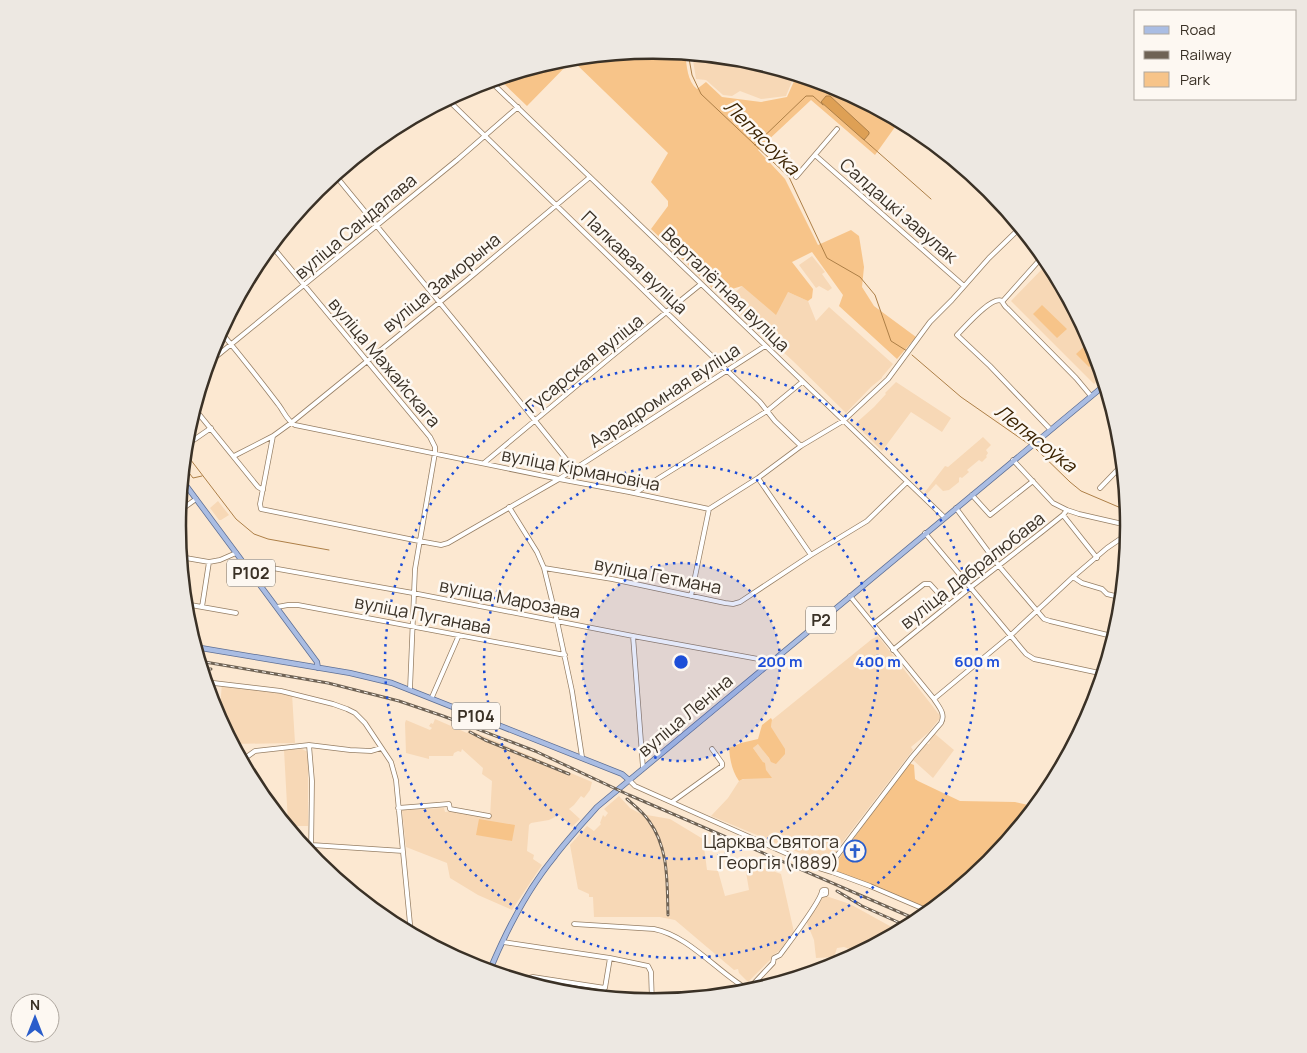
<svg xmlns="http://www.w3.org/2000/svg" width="1307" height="1053" font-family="Manrope,sans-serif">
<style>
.built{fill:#f7d8b6}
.green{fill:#f7c489}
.water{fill:#dea055;stroke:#ad7f47}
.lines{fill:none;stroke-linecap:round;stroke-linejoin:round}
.stream{stroke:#ad7f47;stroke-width:1}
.minor-casing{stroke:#967f65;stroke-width:5.5}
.major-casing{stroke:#5e6f94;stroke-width:6}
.minor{stroke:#fff;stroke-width:4}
.major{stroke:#aabde3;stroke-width:4.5}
.rail-casing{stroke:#6f6355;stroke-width:3}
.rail{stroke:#fdf8f2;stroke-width:1;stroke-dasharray:4;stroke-linecap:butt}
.ring{fill:none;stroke:#1d4ed8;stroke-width:2.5;stroke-dasharray:2.5 5}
.labels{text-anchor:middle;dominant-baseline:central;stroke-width:5;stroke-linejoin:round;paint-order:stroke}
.shield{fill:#fdf8f2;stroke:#746d63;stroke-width:1}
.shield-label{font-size:16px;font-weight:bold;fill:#3a3126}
.street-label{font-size:18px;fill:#3a3126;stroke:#fdf8f2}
.poi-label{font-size:18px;fill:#3a3126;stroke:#fdf8f2;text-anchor:end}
.water-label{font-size:19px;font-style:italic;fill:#3b2302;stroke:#fdf8f2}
.rim{fill:none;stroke:#3a3126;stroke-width:2.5}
.centre{fill:#1d4ed8;stroke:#fdf8f2;stroke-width:2.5}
.ring-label{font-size:15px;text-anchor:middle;font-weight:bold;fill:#1d4ed8;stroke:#fdf8f2;stroke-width:5;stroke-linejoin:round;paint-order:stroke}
</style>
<rect width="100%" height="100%" fill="#fce8d1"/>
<path class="built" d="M692,54l55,5 35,11 11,9 -7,17 -25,3 -21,-8 -8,5 -9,-1 -17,-15 -10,-1z
M812,256l13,16 -3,2 10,14 -4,3 -9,-5 -3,2 -17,-23z
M1049,262l45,82 9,32 -9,8 -83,-83z
M742,286l46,6 20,9 8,20 13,-14 64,57 -11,13v1l-11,9 -25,26 -53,-52 -47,-43 -22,-15z
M896,382l55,36 -9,14 -31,-20 -29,39 -27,-27 19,-17 12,-13 -1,-1z
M983,437l8,8 -5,5 2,3 -2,3 1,1 -5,5 -3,-2 -12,10 2,2 -7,6 -2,-1 -1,1v4l-10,8 -6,1 -7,-7 -9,10 -2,-2 20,-26 3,1z
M218,501l11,14 -8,5h-2l-9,-12z
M878,636l63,81 -13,16 -17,14 2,3 -75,98 -2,5 -6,3 -15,2 -20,-7 -84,-35 17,-18 11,-17 27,-11 -3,-8 -10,-14 6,-5 11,17 1,-33 1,-7 100,-81z
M222,683l70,11 3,49 -63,1 -13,-24z
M435,719l32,14 2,-3 123,52 -2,8 -6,8 -3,-2 -7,9 -5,4 11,10 -8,8 -13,-12 -10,5 -18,3 -2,2 -2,26 7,4 -1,4 9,6 -30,45 -34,-15 -28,-17 -3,-15 -41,-16 -4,-37 42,-2 1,4 8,-1 37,6 2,-36 -10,-7 1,-6 -21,-19 -1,3 -3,-1 -4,2 -1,3h-24v3l-23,-6 -1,-30 1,-3 24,10 2,-2 -3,-2 2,-3 2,1z
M935,734l19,16 -21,28 -20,-18 13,-16h3l1,-2 -1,-1z
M302,749l6,3v74h-17l-3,-3 -4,-73z
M619,796l11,12 11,6 29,5 33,20 4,31 11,1 7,25 24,-6 -4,-24 8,-2 28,10 13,58 -15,19 -7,5 -1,3 -23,23 -9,-9 -1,-4 -4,1 -59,-50 -15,-3h-66l-1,-20h-4v-3l-11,-5 -8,-44 17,-19 7,5 7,-7 -1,-1 3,-8 2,2 3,-4 -4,-4z
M823,895l27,9 47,26 3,-9 15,4 -54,28 -17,-6 -7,1 -3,9 -18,1 -2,-18 -8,-19 10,-13z"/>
<path class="green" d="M654,50l31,3c2,13 2,28 12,36l9,-7 16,15 39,5 26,-5 8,-18 -9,-8 50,15 64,34 -25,35 -64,-55 -47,44 -6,6 27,29 33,66 33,-15 8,6 5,31 -2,20 12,19 42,31 -19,22 -58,-53 4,-11 -31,-43 -20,10 21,27 -1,9 -4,3 -20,-9 -12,23 -34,-29 -10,3 -12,-4 -6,5 -63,-61 17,-23v-5l-17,-19 17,-29 -96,-93 -45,46 -29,-28 63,-19z
M1042,305l25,24 -10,9 -24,-24z
M1091,340l7,19 -9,8 -13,-13z
M771,718l1,2 -1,7 14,22v5l-9,10 -5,-2 -2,-4 -11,-14 -5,4 10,14 2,1 1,7 6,8 -29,1 -4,2c-7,-10 -9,-21 -10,-33l12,-5 17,-4 4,-14z
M909,763l5,2 1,14 3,2 42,20 55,1 22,5 -47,57 -57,47 -99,-41 1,-6z
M479,819l36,6 -3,16 -36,-6z"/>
<path class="water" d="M826,96h4l39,36v2l-5,6 -43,-38z"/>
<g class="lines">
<path class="stream" d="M688,53l4,22 9,19 88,83 38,81 33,19 15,18 16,46 16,10
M862,138l69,61
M755,145l51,-49h7l10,9
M912,355l49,42 69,48
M1034,447l36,35 11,9 47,20
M184,451l52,68 18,15 14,5 61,11
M183,465l10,13 9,-2"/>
<g class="minor-casing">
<path id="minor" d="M490,81l454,436
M447,99l220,214 93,89 15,19 26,25
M815,155l149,131
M335,175l128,156 111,138
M796,177l41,-48
M271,245l159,192 5,10v6l-20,116 -5,120
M1002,302l42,-47
M220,331c20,24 39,48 58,73 5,6 9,17 17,21l264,54 70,13 80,17 49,-31 43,-32 42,-25 45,-42 42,-57 22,-22 37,-42 32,-31
M207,364l250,-204 61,-53
M194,408l64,79 5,3
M1050,429l-60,-63 -33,-31c7,-7 35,-40 45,-34 0,1 4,7 5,7l69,70 15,18
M273,436l-13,68 1,5 158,32 22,4 7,-2 111,-64 206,-133
M185,446l26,-18
M234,456l39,-20 18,-13 176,-143 123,-103
M1013,460l40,43 14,7 12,4 48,11 3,2
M484,463l127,-106 90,-73
M1100,488l24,-25
M635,493l132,-82 35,-29
M972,495l18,20 43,-34
M509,507l28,45 7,16 13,53 15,70 10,66
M956,508l43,58 45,53 6,2 66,16
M178,512l18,-13
M1063,515l34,43
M925,533l101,121 8,5 70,15
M811,555l56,-34 40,-39
M180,557l29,5 11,-2 16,-7
M244,563l169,30 220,43 131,24 5,3
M544,568l68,11 113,24 8,1 7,-2 71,-47 -53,-77
M1073,577l9,6 20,6 5,5 16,4
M691,596l18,-87
M185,604l51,9
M202,607l7,-45
M277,607l11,-2h10l267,50
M873,624l51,-40h6l19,21
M633,636l10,132
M893,650l78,-63 72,-56 20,-16 4,-5
M205,682l76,9 52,13 14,5 8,4 10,10 26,39 5,18 15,154
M432,697l27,-62
M934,699l77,-64 62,-58 34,-29 22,-15
M309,745l3,36 -1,75
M241,761l14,-10 54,-6 41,5 21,1 10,-3
M629,780l6,6 184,82 13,4
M672,802l50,-36v-3l-10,-14
M398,808l51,-4 1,5 39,7
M312,845l91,6
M836,857l-4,15 38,14 61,26
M809,864l4,-4 23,-3 76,-100 29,-34c5,-9 -2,-16 -7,-24l-84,-103
M574,924l80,5c36,7 66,46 98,63
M503,942l107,16 38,8 3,6 1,31
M527,984v-4l2,-2 4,-1 72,11 5,-30
M744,994l29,-31 1,-5 6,-3c8,-11 41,-54 42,-64l1,-1h3v4l-4,1"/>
</g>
<g class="major-casing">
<path id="major" d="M182,480l135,182 1,6
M195,647l155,26 42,10 230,91 7,6
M489,972c17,-41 38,-82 66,-116 13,-17 28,-33 42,-49l509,-423"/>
</g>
<use href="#minor" class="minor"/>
<use href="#major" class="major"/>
<g class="rail-casing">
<path id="rail" d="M199,661l129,22 71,18 44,15 92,35 94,44 291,126
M201,669h10
M470,732l15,8 84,34
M627,799c8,7 16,13 22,22 20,27 18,62 19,94
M837,891l25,15 47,21"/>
</g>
<use href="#rail" class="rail"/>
</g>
<circle cx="681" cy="662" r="99" fill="#1d4ed8" fill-opacity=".12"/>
<g class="ring">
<circle cx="681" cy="662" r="99"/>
<circle cx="681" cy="662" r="197"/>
<circle cx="681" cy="662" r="296"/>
</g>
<defs>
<g id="church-ring" transform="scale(1.125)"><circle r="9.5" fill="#fdf8f2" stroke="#2a5dcb" stroke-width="1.5"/><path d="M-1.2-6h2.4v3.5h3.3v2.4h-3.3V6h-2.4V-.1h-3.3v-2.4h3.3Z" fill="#2a5dcb"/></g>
</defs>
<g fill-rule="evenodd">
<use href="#church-ring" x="855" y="851"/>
</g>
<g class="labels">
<g class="shield">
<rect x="227" y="559.5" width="48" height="27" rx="4"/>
<rect x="806" y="606.5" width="30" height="27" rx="4"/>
<rect x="452" y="702.5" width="48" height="27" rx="4"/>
</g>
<g class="shield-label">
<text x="251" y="573">Р102</text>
<text x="821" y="620">Р2</text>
<text x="476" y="716">Р104</text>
</g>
<g class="street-label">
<text transform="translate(899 210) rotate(41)">Салдацкі завулак</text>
<text transform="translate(355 226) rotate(-40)">вуліца Сандалава</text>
<text transform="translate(635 262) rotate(44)">Палкавая вуліца</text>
<text transform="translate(441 282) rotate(-39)">вуліца Заморына</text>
<text transform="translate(726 289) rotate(44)">Верталётная вуліца</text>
<text transform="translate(385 362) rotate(50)">вуліца Мажайскага</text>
<text transform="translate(584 363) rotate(-39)">Гусарская вуліца</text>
<text transform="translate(664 395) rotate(-33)">Аэрадромная вуліца</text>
<text transform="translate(581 469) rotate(11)">вуліца Кірмановіча</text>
<text transform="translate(972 570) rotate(-38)">вуліца Дабралюбава</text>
<text transform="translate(658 575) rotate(11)">вуліца Гетмана</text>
<text transform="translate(510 598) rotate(11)">вуліца Марозава</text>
<text transform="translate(423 614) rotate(11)">вуліца Пуганава</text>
<text transform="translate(685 715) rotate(-40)">вуліца Леніна</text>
</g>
<g class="poi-label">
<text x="839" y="841">Царква Святога<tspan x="839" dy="21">Георгія (1889)</tspan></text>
</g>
<g class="water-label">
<text transform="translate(762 137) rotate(45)">Лепясоўка</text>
<text transform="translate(1036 438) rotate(38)">Лепясоўка</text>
</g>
</g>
<path d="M0 0H1307V1053H0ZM186 526a467 467 0 1 1 934 0a467 467 0 1 1-934 0Z" fill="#ede8e2" fill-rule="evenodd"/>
<path class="rim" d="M186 526a467 467 0 1 1 934 0a467 467 0 1 1-934 0Z"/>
<circle cx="681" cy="662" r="8" class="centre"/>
<g class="ring-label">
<text x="780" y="667">200 m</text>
<text x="878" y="667">400 m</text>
<text x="977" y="667">600 m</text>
</g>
<rect x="1134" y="10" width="162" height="90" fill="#fdf8f2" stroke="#afa8a0"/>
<rect x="1144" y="26" width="25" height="8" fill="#aabde3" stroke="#afa8a0"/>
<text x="1180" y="35" font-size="15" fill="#3a3126">Road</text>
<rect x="1144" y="51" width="25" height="8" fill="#6f6355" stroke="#afa8a0"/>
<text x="1180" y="60" font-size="15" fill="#3a3126">Railway</text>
<rect x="1144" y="72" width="25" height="15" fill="#f7c489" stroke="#afa8a0"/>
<text x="1180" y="85" font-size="15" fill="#3a3126">Park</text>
<g transform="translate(35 1018)"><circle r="24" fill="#fdf8f2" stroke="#afa8a0"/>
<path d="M0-4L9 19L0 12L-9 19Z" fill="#2a5dcb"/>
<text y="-8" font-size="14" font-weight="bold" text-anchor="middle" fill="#3a3126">N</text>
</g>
</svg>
